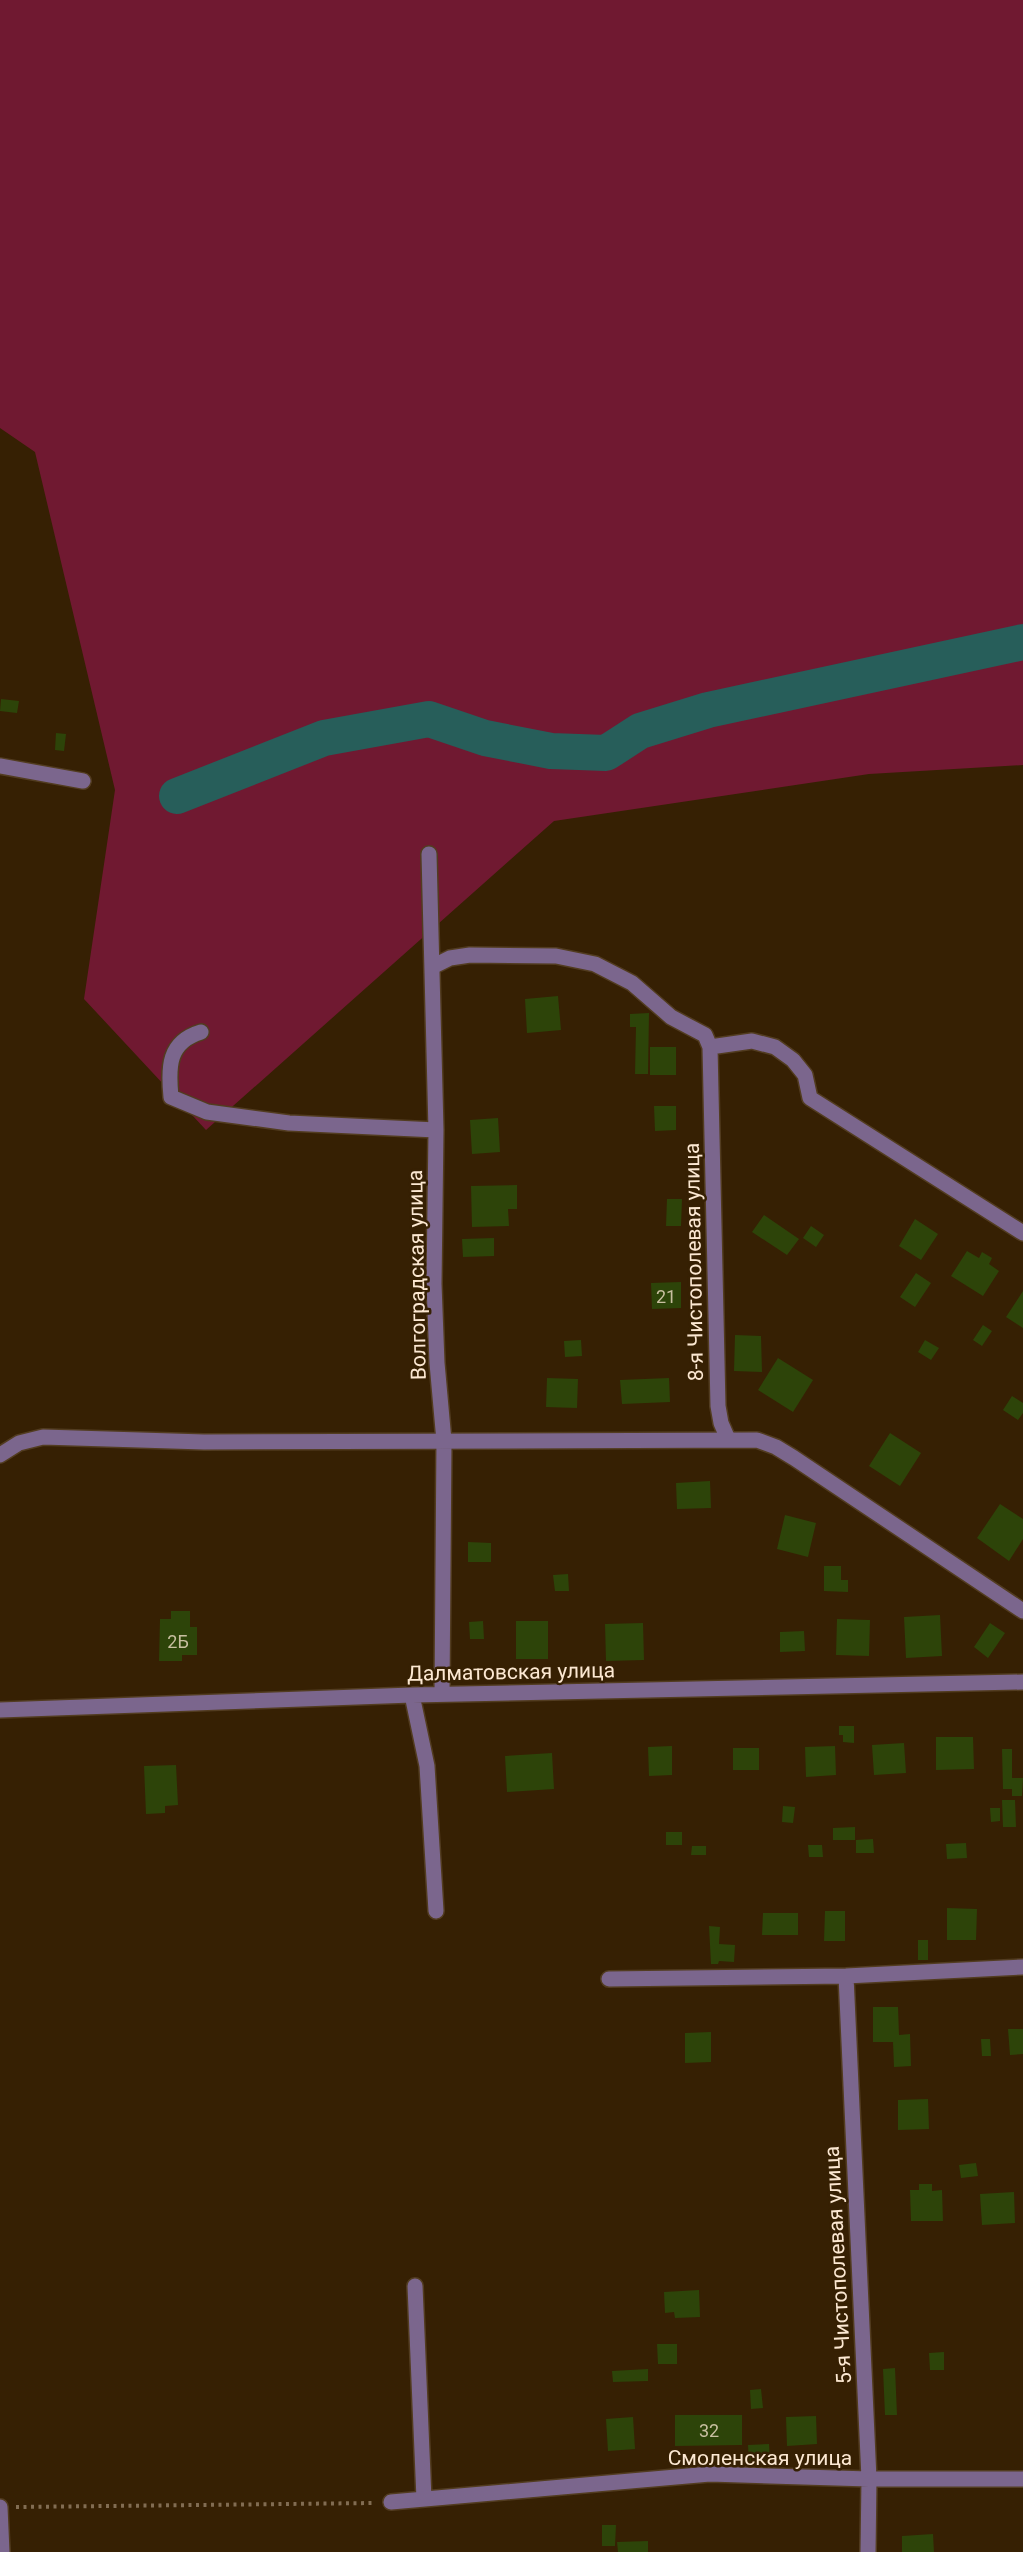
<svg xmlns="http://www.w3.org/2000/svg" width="1023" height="2552" font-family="Roboto,sans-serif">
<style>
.green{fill:#701931}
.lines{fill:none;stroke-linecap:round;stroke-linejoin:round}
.river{stroke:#275e5a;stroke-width:36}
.building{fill:#2d4409}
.minor-casing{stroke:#523c20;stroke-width:18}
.path{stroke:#816c52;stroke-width:4;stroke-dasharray:3 4.5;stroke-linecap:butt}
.minor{stroke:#7b668d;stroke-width:15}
.labels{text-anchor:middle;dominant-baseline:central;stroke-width:5;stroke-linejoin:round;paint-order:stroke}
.number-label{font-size:18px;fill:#c8bfa0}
.street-label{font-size:21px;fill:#fce8d2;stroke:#362003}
</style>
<rect width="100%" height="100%" fill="#362003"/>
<path class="green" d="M0,0h1023v765l-154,9 -315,47 -348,309 -122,-131 31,-209 -80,-338 -35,-24z"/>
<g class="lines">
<path class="river" d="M177,796l147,-58 105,-19 56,19 66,13 55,2 34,-22 68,-21 315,-68"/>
</g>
<path class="building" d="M1,699l18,2 -2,12 -17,-2z
M56,733l10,1 -2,17 -9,-1z
M558,996l3,34 -34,3 -2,-34z
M649,1013l-1,61h-13l1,-47h-6v-13z
M650,1047h26v28h-26z
M654,1106h22v24l-21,1z
M498,1118l2,34 -28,2 -2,-34z
M517,1185v24h-9l1,17 -37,1 -1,-41z
M667,1199h15l-1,27h-15z
M764,1215l35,24 -12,16 -35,-23z
M915,1219l23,15 -17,26 -22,-14z
M811,1226l13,9 -8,12 -13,-9z
M494,1238v18l-31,1 -1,-18z
M967,1251l12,7 3,-6 10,6 -3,6 10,7 -16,25 -32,-20z
M916,1273l15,10 -16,24 -15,-10z
M681,1282v26l-29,1 -1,-26z
M1023,1291v37l-17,-11z
M983,1325l9,6 -10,15 -9,-6z
M735,1335l26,1 1,36 -28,-1z
M581,1340l1,16 -17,1 -1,-16z
M925,1340l14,8 -8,12 -13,-8z
M778,1358l35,22 -20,32 -35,-22z
M547,1378l31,1 -1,29 -31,-1z
M669,1378l1,24 -48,2 -2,-24z
M1012,1396l11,7v10l-5,7 -15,-10z
M890,1433l31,20 -21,33 -31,-20z
M710,1481l1,27 -34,1 -1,-26z
M1000,1504l23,15v20l-14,22 -32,-23z
M785,1515l31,8 -8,34 -31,-8z
M468,1542l23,1v19h-23z
M824,1566h17v14h7v12l-24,-1z
M568,1574l1,17h-14l-2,-16z
M171,1611h19v16h7v28h-15v6h-23l1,-42h11z
M940,1615l2,41 -36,2 -2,-41z
M837,1619l33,1 -1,36 -33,-1z
M483,1621l1,18h-14l-1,-17z
M516,1621h32v38h-32z
M643,1623l1,37 -38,1 -1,-37z
M990,1623l15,10 -17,25 -14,-11z
M804,1631l1,20 -25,1v-20z
M839,1726h15v17l-11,-1v-7h-4z
M936,1737h37l1,32 -38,1z
M904,1743l2,30 -32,2 -2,-30z
M672,1746v29l-23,1 -1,-29z
M835,1746l1,29 -30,2 -1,-30z
M733,1748h26v22h-26z
M1002,1749h10v29h11l-1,18h-10v-7h-9z
M552,1753l2,36 -47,3 -2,-36z
M176,1765l2,40 -13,1v7l-19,1 -2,-48z
M1002,1800h13l1,27h-13z
M783,1806l12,1 -2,16 -11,-1z
M990,1808h10v13l-9,1z
M855,1827v13h-22v-12z
M666,1832h16v13h-16z
M873,1839l1,14h-18v-13z
M966,1843l1,15 -20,1 -1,-15z
M808,1845h14l1,12h-14z
M692,1846h14v9h-15z
M947,1908l30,1 -1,31h-29z
M825,1911h20v30h-21z
M763,1913h35v22h-36z
M709,1926l11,1 -1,17 16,1 -1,17 -15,-1 -1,3h-7z
M918,1940h10v20h-10z
M873,2007h25l1,28 11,-1 1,32 -17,1 -1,-25h-20z
M1008,2029h15v25l-13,1z
M711,2032v30l-26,1v-30z
M981,2039h9l1,17h-9z
M928,2099l1,30 -31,1v-30z
M976,2163l2,13 -17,2 -2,-13z
M919,2184h13v7l10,-1 1,31h-32l-1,-31h9z
M1014,2192l1,31 -33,2 -2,-31z
M699,2290l1,27 -25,1 -1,-6 -9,1 -1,-21z
M657,2344h20v20h-19z
M944,2352v18h-14l-1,-17z
M895,2368l2,47h-12l-2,-46z
M648,2369v12l-35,1 -1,-11z
M761,2389l2,19 -12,1 -1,-19z
M675,2415h67v30l-67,1z
M816,2416l1,28 -30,2 -1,-29z
M633,2417l2,32 -27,2 -2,-32z
M769,2444l1,17 -21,1 -1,-17z
M602,2525h14l-1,21h-13z
M933,2534l1,18h-32v-16z
M648,2541v11h-30l-1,-10z"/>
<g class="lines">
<g class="minor-casing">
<path id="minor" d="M0,766l83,15
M429,854l7,276 -2,154 3,79 7,78 -2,253
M432,967l18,-9 20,-3 86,1 39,8 37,19 39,34 34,18 5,12 8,359 3,17 7,16
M201,1032c-33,10 -33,35 -30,65l36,15 82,11 147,7
M710,1047l42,-6 23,6 18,13 12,15 5,23 213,135
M0,1455l19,-12 24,-6 161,5 553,-2 19,7 18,11 229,153
M412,1695l15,71 9,145
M0,1710l412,-15 611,-13
M846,1976l23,503 -1,73
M609,1979l237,-3 177,-9
M415,2286l9,213
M391,2502l319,-28 159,5h154
M0,2507l2,45"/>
</g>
<path class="path" d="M16,2507l359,-4"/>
<use href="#minor" class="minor"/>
</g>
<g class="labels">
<g class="number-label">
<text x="666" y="1296">21</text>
<text x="178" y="1641">2Б</text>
<text x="709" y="2430">32</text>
</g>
<g class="street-label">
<text transform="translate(694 1262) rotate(-91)">8-я Чистополевая улица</text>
<text transform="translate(417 1275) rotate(-91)">Волгоградская улица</text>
<text transform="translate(511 1672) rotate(-1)">Далматовская улица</text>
<text transform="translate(838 2265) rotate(-93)">5-я Чистополевая улица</text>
<text x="760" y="2458">Смоленская улица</text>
</g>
</g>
</svg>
